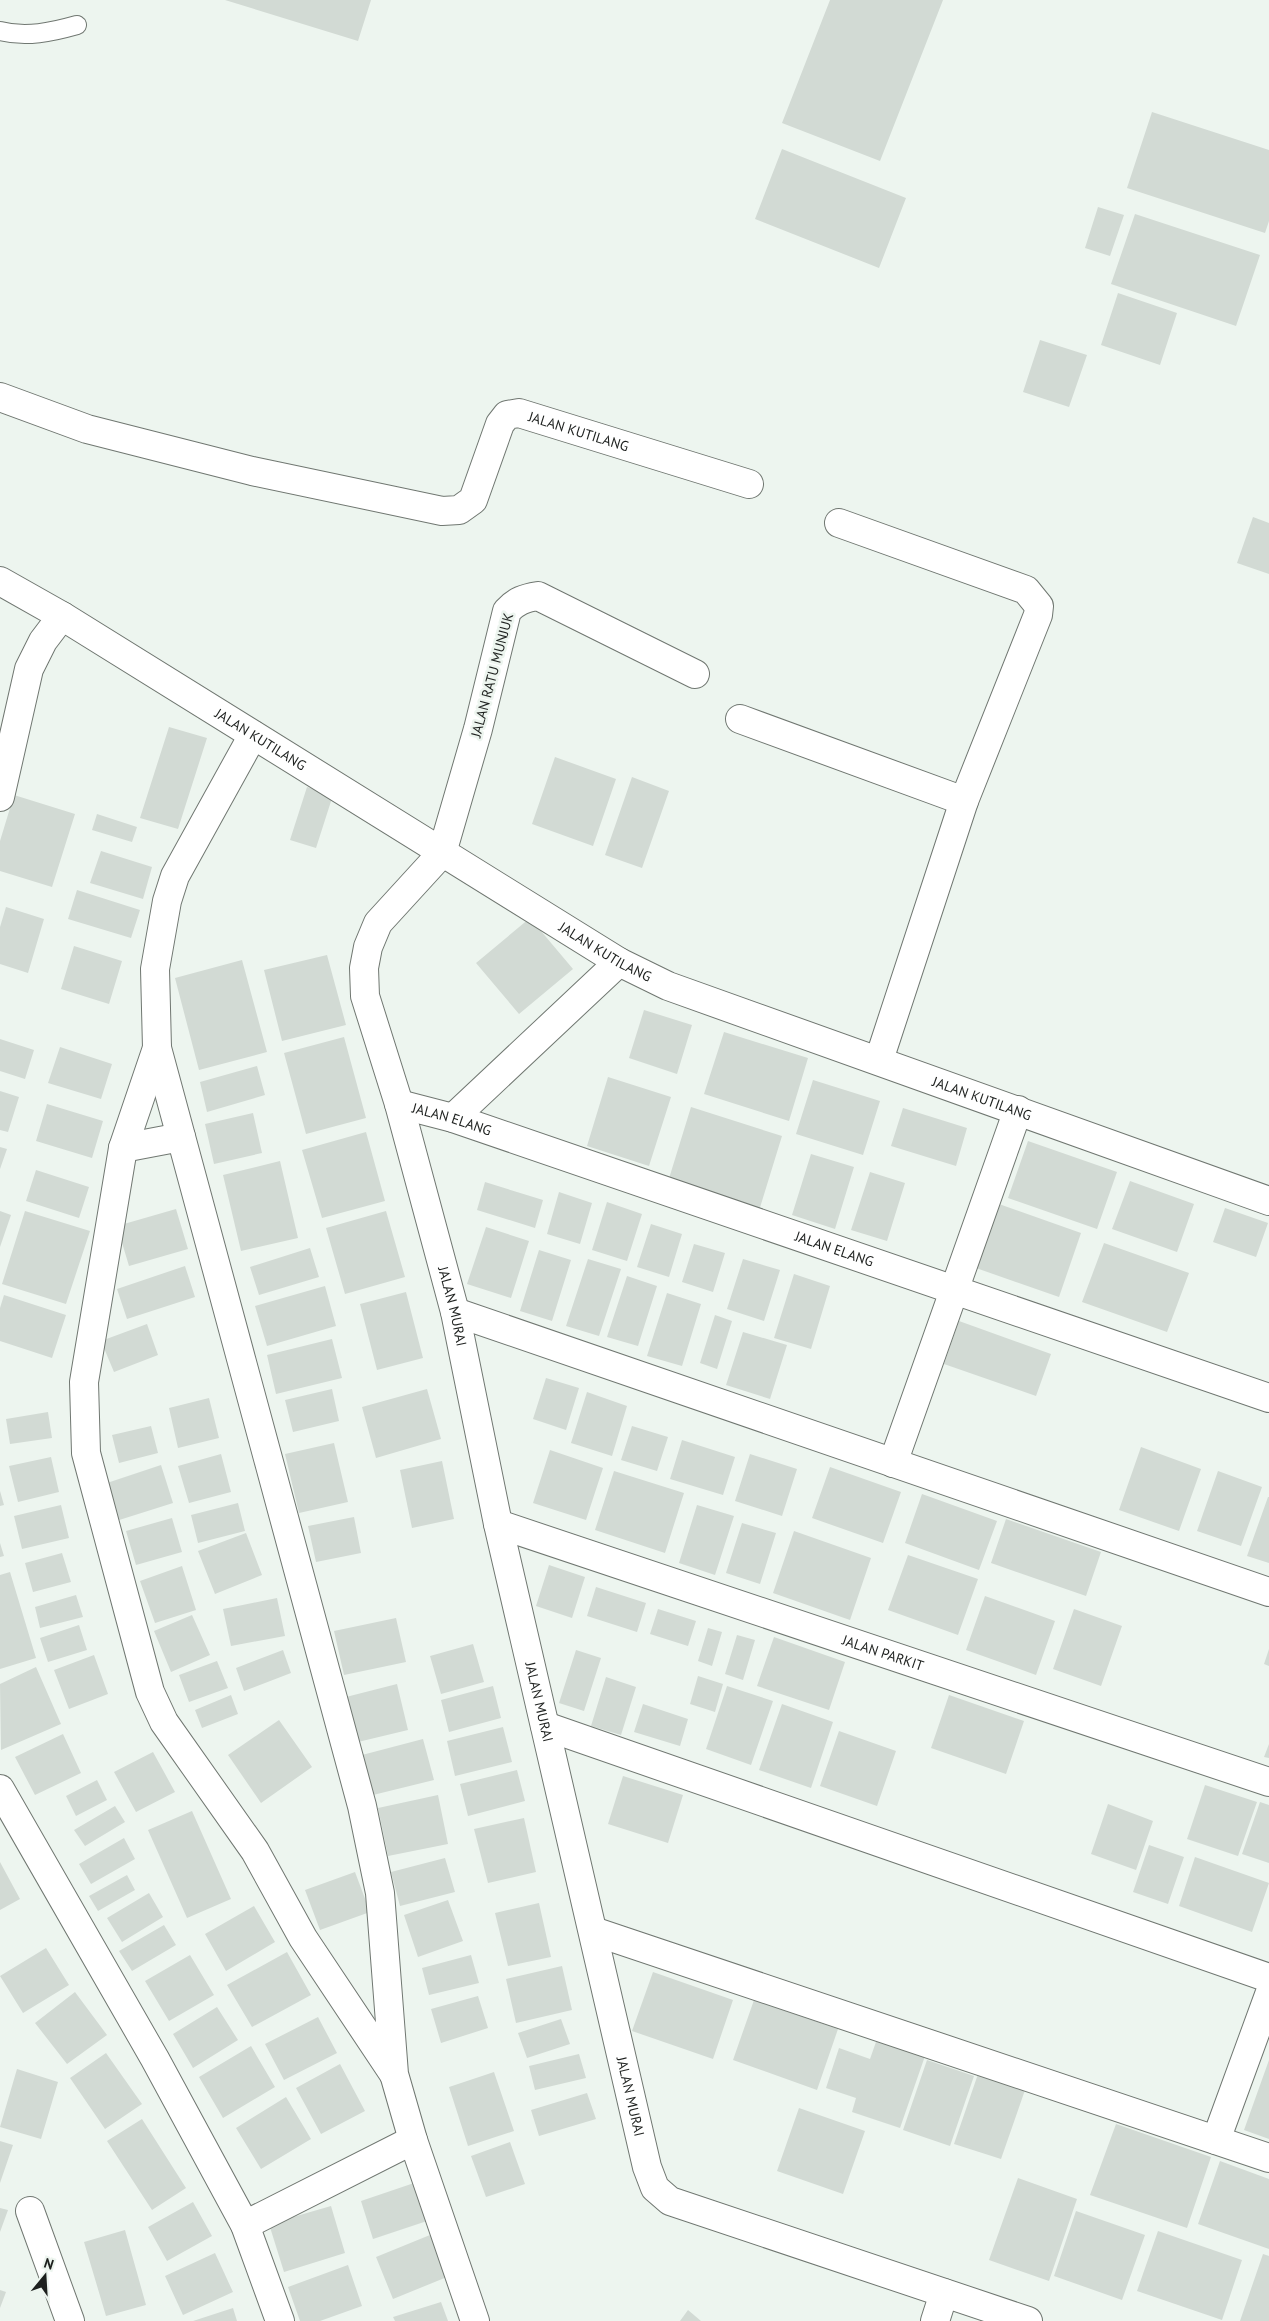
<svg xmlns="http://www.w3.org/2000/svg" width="1269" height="2321" font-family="'PT Sans',sans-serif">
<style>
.building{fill:#d2dad4}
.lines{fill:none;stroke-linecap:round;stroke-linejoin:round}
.service-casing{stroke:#707771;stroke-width:20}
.minor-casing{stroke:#707771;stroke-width:30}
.service{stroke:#fff;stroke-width:18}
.minor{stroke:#fff;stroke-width:28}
.labels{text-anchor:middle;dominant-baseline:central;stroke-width:5;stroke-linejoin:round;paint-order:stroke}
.street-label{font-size:14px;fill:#1d201e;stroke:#edf5ef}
</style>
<rect width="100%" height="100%" fill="#edf5ef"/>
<path class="building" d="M225,0h146l-13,41z
M830,0h113l-63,161 -98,-38z
M1152,112l117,38v71l-4,12 -138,-45z
M782,149l124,49 -27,70 -124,-49z
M1098,207l26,8 -14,41 -25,-8z
M1135,214l125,41 -24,71 -125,-42z
M1118,293l59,20 -17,52 -59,-20z
M1040,340l47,15 -18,52 -46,-15z
M1253,517l16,6v51l-32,-11z
M169,727l38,11 -29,91 -38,-11z
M555,757l61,22 -23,67 -61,-22z
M632,777l37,14 -27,77 -37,-13z
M307,787l26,8 -17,53 -26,-8z
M14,795l61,19 -23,73 -52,-16v-30z
M97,814l40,13 -5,15 -40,-12z
M101,851l51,16 -9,32 -53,-16z
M77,890l63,20 -9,28 -63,-19z
M6,907l38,12 -16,54 -28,-9v-37z
M530,918l43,51 -54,45 -43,-51z
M74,946l48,15 -13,43 -48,-15z
M327,955l19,70 -64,16 -18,-71z
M242,960l25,92 -68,18 -24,-92z
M644,1010l48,15 -15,49 -48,-16z
M724,1032l84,26 -19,63 -85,-27z
M344,1037l22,81 -60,16 -22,-81z
M0,1039l34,11 -9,29 -25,-8z
M60,1047l52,17 -11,35 -53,-16z
M257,1066l8,29 -58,17 -7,-30z
M608,1077l63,20 -22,69 -62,-20z
M813,1080l67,21 -17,54 -67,-21z
M0,1091l19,6 -11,35 -8,-2z
M47,1104l56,17 -11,37 -56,-17z
M691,1107l91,29 -24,78 -91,-29z
M903,1108l64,20 -11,38 -65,-20z
M253,1113l9,40 -48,11 -9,-40z
M366,1132l19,69 -63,17 -20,-68z
M1028,1141l89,31 -20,57 -89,-31z
M0,1147l7,2 -7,20z
M811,1154l43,13 -19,62 -43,-14z
M280,1161l18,77 -57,13 -18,-76z
M36,1170l53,17 -10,31 -53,-17z
M870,1172l35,11 -18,58 -36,-11z
M1130,1181l64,23 -17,48 -65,-23z
M485,1182l58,18 -8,28 -58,-18z
M559,1192l33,11 -12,41 -33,-10z
M607,1202l35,12 -15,47 -35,-11z
M999,1204l82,29 -22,64 -83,-29z
M1225,1208l43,15 -12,34 -43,-15z
M176,1209l12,40 -59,17 -12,-40z
M0,1211l11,4 -11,32z
M25,1211l65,20 -24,73 -64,-20z
M386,1211l19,66 -60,17 -19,-66z
M651,1224l31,10 -13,43 -32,-10z
M486,1227l43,14 -18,57 -44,-14z
M1104,1243l85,30 -22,59 -85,-30z
M694,1244l31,9 -12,39 -31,-10z
M310,1248l9,29 -60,18 -9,-28z
M539,1250l32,10 -19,61 -32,-10z
M588,1259l33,10 -22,67 -33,-10z
M743,1259l37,11 -16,51 -37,-12z
M185,1266l10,31 -68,22 -10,-30z
M794,1274l36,12 -19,63 -37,-11z
M627,1276l30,10 -19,60 -31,-9z
M325,1286l11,40 -69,20 -12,-40z
M406,1292l17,66 -46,12 -17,-66z
M667,1293l34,11 -19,62 -35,-10z
M4,1295l62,20 -14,43 -52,-17v-33z
M715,1315l17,6 -15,48 -17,-6z
M959,1321l92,33 -15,42 -92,-32z
M147,1324l11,31 -44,17 -13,-31z
M743,1332l44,13 -17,54 -44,-14z
M332,1339l10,39 -66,16 -9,-39z
M546,1378l33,10 -13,42 -33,-11z
M332,1389l7,32 -46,11 -8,-32z
M427,1389l14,50 -65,19 -14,-51z
M587,1392l40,14 -15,50 -41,-13z
M209,1398l10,40 -41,10 -9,-40z
M48,1412l4,26 -42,6 -4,-25z
M151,1426l7,27 -39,10 -7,-28z
M632,1426l36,11 -11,34 -36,-11z
M682,1440l53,17 -12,38 -53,-16z
M334,1443l14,59 -49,11 -14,-59z
M1141,1447l60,22 -22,62 -60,-21z
M550,1450l53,18 -17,52 -53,-17z
M221,1454l10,38 -42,11 -11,-37z
M750,1454l47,15 -15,47 -47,-15z
M51,1457l8,35 -41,10 -9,-36z
M442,1461l12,58 -42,9 -12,-58z
M161,1465l12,38 -57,18 -12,-37z
M830,1467l71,25 -18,51 -71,-25z
M614,1471l70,22 -19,60 -70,-23z
M1218,1471l44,16 -21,59 -44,-15z
M0,1491l4,14 -4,1z
M922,1494l75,27 -18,49 -74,-27z
M1268,1497h1v66l-22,-7z
M238,1503l7,28 -47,12 -7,-28z
M61,1505l8,33 -47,11 -8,-33z
M697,1505l37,11 -19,59 -36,-12z
M354,1517l7,36 -45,9 -8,-36z
M172,1518l10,34 -46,13 -10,-34z
M1006,1519l95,33 -15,44 -95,-33z
M742,1523l34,10 -16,51 -34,-11z
M794,1531l77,27 -21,62 -77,-27z
M246,1533l16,42 -47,19 -17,-43z
M0,1543l4,13 -4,1z
M62,1553l9,29 -38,10 -8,-29z
M908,1555l70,24 -20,56 -70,-25z
M549,1565l36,12 -13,41 -36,-12z
M182,1566l14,44 -41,13 -15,-42z
M10,1572l26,86 -36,11v-94z
M596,1587l50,16 -9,29 -50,-16z
M76,1595l7,22 -43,11 -5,-21z
M985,1596l70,25 -19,54 -70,-25z
M277,1598l8,38 -54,10 -8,-37z
M658,1609l38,12 -8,25 -38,-12z
M1074,1609l48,17 -21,60 -48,-17z
M192,1615l18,40 -39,17 -17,-41z
M396,1618l10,44 -62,13 -10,-44z
M79,1625l8,25 -39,12 -8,-24z
M708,1628l14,4 -10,34 -14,-5z
M737,1635l18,5 -12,40 -18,-6z
M774,1637l71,25 -16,48 -72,-24z
M473,1644l11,38 -43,12 -11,-38z
M1269,1649v17l-5,-2z
M283,1650l8,23 -47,18 -8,-23z
M576,1650l25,8 -17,53 -25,-8z
M94,1655l14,39 -39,15 -15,-39z
M217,1661l11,27 -39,14 -10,-27z
M36,1667l25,57 -60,26 -1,-66z
M698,1676l25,8 -8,28 -25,-8z
M606,1677l30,10 -15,48 -30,-9z
M397,1684l11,46 -50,12 -12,-45z
M493,1686l8,32 -52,14 -8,-32z
M727,1686l46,15 -22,64 -45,-16z
M231,1695l7,19 -36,14 -7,-18z
M949,1695l75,26 -18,53 -75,-26z
M643,1704l45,15 -8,27 -46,-14z
M782,1704l51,18 -22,66 -52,-18z
M279,1720l33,47 -51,36 -33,-48z
M503,1727l9,35 -57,14 -8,-35z
M839,1731l57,20 -19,55 -57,-20z
M63,1734l18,39 -46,22 -20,-38z
M423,1739l11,41 -61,15 -11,-40z
M1269,1744v14l-5,-1z
M153,1752l22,40 -39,20 -22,-40z
M517,1770l8,31 -57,15 -8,-32z
M623,1776l60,19 -15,48 -60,-19z
M97,1780l10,20 -31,16 -10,-20z
M1205,1785l52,17 -19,54 -51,-17z
M438,1795l10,49 -60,12 -10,-48z
M1260,1802l9,3v58l-27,-9z
M1108,1804l45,17 -17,49 -45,-16z
M115,1806l10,16 -40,24 -11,-16z
M192,1811l39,88 -44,19 -39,-88z
M524,1818l12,54 -48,11 -14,-54z
M124,1838l11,21 -44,25 -12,-20z
M1149,1845l35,12 -16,47 -35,-12z
M1195,1857l74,26 -17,49 -73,-26z
M445,1858l10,34 -55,14 -9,-34z
M0,1862l20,37 -20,11z
M355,1872l15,40 -50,18 -15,-40z
M127,1875l8,15 -37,21 -9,-15z
M149,1893l14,24 -41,25 -15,-24z
M448,1900l15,41 -45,16 -14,-42z
M539,1903l12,54 -43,9 -13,-53z
M254,1906l21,36 -49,29 -21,-37z
M164,1925l12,20 -44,26 -13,-20z
M46,1948l23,37 -46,28 -23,-37z
M287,1952l24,43 -59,32 -25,-42z
M190,1955l24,40 -45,26 -24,-40z
M471,1955l8,28 -50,12 -7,-27z
M562,1966l10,44 -56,13 -10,-44z
M653,1972l80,28 -20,59 -81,-28z
M75,1992l32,43 -40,29 -32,-41z
M478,1996l10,32 -47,15 -10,-34z
M754,2000l84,29 -21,61 -84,-30z
M217,2007l21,33 -45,28 -20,-34z
M318,2017l19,36 -53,27 -19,-36z
M561,2019l9,25 -43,14 -9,-25z
M877,2039l48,17 -25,72 -48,-16 4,-14 -30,-10 13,-40 31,11z
M251,2046l24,41 -52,31 -24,-41z
M106,2053l36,51 -37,25 -35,-51z
M579,2054l7,24 -51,12 -6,-24z
M927,2060l47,16 -24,70 -47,-16z
M1269,2060v79l-25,-9z
M340,2064l25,47 -44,23 -25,-46z
M17,2069l41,13 -17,57 -41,-12z
M494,2072l20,59 -46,15 -19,-59z
M978,2074l47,16 -24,69 -47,-15z
M587,2093l9,26 -57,17 -8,-26z
M286,2097l25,42 -50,30 -25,-41z
M799,2108l66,23 -22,63 -66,-23z
M142,2119l44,69 -34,22 -45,-69z
M1116,2124l95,33 -24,71 -97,-33z
M0,2141l13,4 -13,38z
M510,2142l15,42 -39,13 -15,-41z
M1220,2161l49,18v70l-71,-25z
M1018,2178l59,21 -28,82 -60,-21z
M417,2182l13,38 -57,19 -12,-38z
M193,2202l19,34 -45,25 -19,-34z
M331,2206l14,47 -61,19 -15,-48z
M0,2208l8,2 -8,22z
M1076,2211l69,24 -23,65 -68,-24z
M125,2230l21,75 -40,11 -22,-74z
M1158,2231l84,29 -20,60 -85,-29z
M430,2235l17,42 -54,22 -17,-42z
M215,2253l18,39 -50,23 -18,-39z
M1263,2254l6,2v65h-29z
M348,2265l14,41 -42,15h-20l-12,-34z
M0,2290l6,2 -6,16z
M441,2302l7,19h-53l-2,-4z
M233,2308l4,13h-44z
M688,2310l13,11h-21z"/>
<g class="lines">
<g class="service-casing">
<path id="service" d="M0,31c26,7 52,1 77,-6"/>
</g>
<g class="minor-casing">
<g id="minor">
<path id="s1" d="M0,397l87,32 165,42 190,40 17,-1 14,-10 27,-76 7,-9 12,-2 230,71"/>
<path d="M839,523l187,67 13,16 -1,9 -74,186 -85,259"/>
<path id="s2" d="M0,581l62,35 557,346 49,24 601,215"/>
<path id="s3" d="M695,674l-157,-78c-13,2 -22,5 -31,15l-29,118 -36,124 -64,70 -10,24 -4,21 1,28 34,108 56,208 43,212 149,643 8,21 15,13 358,120"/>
<path d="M740,719l224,82"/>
<path d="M253,735l-78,141 -8,25 -12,68 2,79 205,758 18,87 14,181 19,66 62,181"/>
<path d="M0,797l29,-128 14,-28 19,-25"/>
<path d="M157,1048l-34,100 -39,234 2,71 64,239 14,30 91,129 48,87 90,135"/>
<path id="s4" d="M399,1104l54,14 816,280"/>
<path d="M453,1118l166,-156"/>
<path d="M123,1148l58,-11"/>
<path d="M455,1312l814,280"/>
<path d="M893,1463l125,-353"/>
<path id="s5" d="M498,1524l771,258"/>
<path d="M545,1726l724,252"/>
<path d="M0,1789l155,270 90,166 35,96"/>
<path d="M593,1931l676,227"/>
<path d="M1216,2140l53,-145"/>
<path d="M30,2211l40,110"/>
<path d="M245,2225l168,-85"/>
<path d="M935,2321l9,-28"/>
</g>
</g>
<use href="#service" class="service"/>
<use href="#minor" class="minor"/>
</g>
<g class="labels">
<g class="street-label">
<text stroke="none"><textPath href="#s1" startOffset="658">JALAN KUTILANG</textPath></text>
<text transform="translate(492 675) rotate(-75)">JALAN RATU MUNJUK</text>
<text stroke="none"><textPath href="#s2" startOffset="305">JALAN KUTILANG</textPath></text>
<text stroke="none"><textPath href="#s2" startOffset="710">JALAN KUTILANG</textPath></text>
<text stroke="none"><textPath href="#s2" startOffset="1115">JALAN KUTILANG</textPath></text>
<text stroke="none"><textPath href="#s4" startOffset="55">JALAN ELANG</textPath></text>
<text stroke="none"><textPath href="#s4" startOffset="459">JALAN ELANG</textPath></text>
<text stroke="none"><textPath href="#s3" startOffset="954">JALAN MURAI</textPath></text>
<text stroke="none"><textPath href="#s5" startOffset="406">JALAN PARKIT</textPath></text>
<text stroke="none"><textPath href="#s3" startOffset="1359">JALAN MURAI</textPath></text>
<text stroke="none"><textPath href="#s3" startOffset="1764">JALAN MURAI</textPath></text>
</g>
</g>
<g transform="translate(45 2276) rotate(18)" stroke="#edf5ef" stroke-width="4" paint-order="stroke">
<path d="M0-4L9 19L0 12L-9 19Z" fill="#1d201e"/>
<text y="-8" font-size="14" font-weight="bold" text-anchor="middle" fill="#1d201e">N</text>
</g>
</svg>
